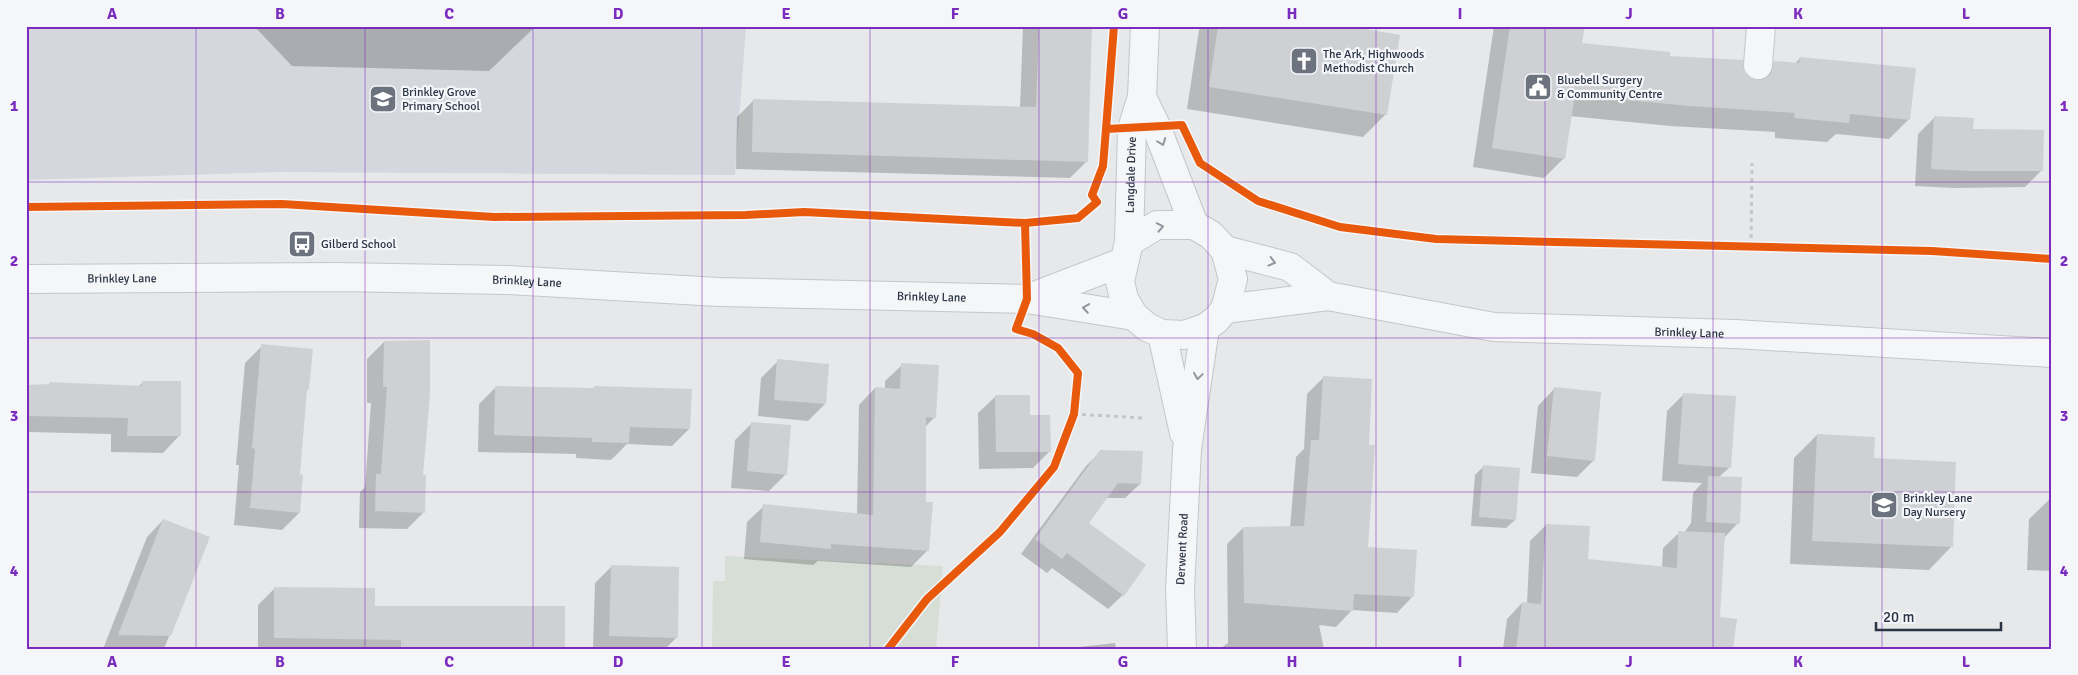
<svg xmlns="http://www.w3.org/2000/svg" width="2078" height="675" font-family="Signika,sans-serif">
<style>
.built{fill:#d4d7dd}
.green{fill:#d6ded6}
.shadow{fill:#0003}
.building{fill:#ced0d3}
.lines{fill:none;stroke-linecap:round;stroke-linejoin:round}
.minor-casing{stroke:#c4c6c8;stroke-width:30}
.path{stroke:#c5c6ca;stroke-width:3;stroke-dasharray:4 4;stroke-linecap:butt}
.minor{stroke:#f5f6f7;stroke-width:28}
.cycleway-casing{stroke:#f4f6f9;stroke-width:11}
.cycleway{stroke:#e8590c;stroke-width:8}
.oneway{stroke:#90959e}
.grid{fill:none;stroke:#7b2cbf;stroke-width:1;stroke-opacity:0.55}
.labels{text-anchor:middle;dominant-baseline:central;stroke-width:4.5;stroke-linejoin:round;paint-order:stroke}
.poi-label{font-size:12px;fill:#2b3445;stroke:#f4f6f9;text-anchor:start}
.street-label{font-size:12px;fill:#2b3445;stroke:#f4f6f9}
.neatline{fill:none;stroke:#7b2cbf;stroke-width:2}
.grid-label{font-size:16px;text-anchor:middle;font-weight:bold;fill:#7b2cbf}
</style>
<rect width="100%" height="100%" fill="#e6e8ea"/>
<path class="built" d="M26,26h720l-11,149 -456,-3 -253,8z"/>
<path class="green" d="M725,556l218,10 -7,83h-224l1,-68h12z"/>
<path class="shadow" d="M254,26h282l-47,45 -197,-5z
M1023,26h68l-4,135 -17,17 -334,-9 1,-52 17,-17 266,8z
M1203,26h137l46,88 -23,23 -176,-28 12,-79z
M1494,26h90l-3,18 88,13 74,16 6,6 7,2 18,-18 21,1 5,-6 109,61 -20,20 -53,-5 -9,8 -52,-4v-6l-105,-6 -100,-10 -6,42 -20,20 -71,-11z
M1935,117l37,13 70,40 -17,17 -71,1 -39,-2 3,-52z
M384,342l38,134 2,36 -17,17 -48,-1 1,-36 5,-5 6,-84h-4v-44z
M262,346l46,43 -3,3 -6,83v38l-17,17 -48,-5 5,-60h-3l9,-102z
M778,361l47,43 -17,17 -50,-5 3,-38z
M902,365l33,52 -10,10v76l3,47 -17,17 -93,-6 -5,4 -69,-6 3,-37 17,-16 93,9 2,-110 16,-17 10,1v-8z
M1323,378l45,68 -2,102 47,48 -16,17 -45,-3 -16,17 -17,-2 5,24h-104l8,-6 -1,-99 16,-16h47l6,-71 8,-8 3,-55z
M143,382l36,54 -16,17 -52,-1v-18l-83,-2 -2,2v-48l22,-1 2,-2 88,4z
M496,387l96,2 3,-2 94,42 -17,17 -45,-2 -16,16 -35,-2v-4l-98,-2 1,-48z
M1554,389l40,71 -17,17 -46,-4 7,-67z
M1684,394l46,73 -11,10 19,46 -15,16 -154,110h-66l4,-30 15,-16 5,1 3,-63 16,-16 41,35 75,8 1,-20 16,-15h5l7,-10 2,-30 9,-10 -40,-2 5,-70z
M995,397l55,54 -17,17 -54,1 -1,-56z
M752,423l34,51 -17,17 -38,-3 4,-48z
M1817,435l55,24 79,88 -22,23 -139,-6 4,-106z
M1101,451l39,33 -15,14h-19l-18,25 35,72 -15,14 -56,-41 -5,5 -26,-19 65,-88z
M1484,466l31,54 -9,8 -35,-2 4,-51z
M2052,497v74l-25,-1 2,-51z
M163,520l45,18 -44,111h-61l44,-112z
M611,567l65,71 -11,11h-72l2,-66z
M275,588l99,19 190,42h-306v-44z
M1115,643l1,6h-39l2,-2z"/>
<path class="building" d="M1039,26h53l-4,136 -336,-10 1,-53 283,8z
M1218,26h131l51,9 -13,80 -178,-28z
M1510,26h75l-3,17 88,9v4l73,4 1,12 6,6 6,2 8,-1 7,-5 3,-13 25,2 1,-6 116,11 -6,52 -60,-6 -1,9 -55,-5 1,-5 -105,-7 -115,-11 -10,64 -73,-11z
M1934,116l40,2 -1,11 71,1 -1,41h-72l-40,-2z
M430,340v55l-7,80h3l-1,38 -50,-2 1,-37h5l6,-87h-4l1,-46z
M261,344l52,5 -4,40h-2l-7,85 3,1 -3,38 -50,-5 5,-59 -3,-1z
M777,359l52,5 -3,40 -52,-4z
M901,363l38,2 -3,53 -10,-1v85h7l-4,49 -98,-7v5l-71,-7 3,-38 110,11 2,-128 25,2z
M1323,376l49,3 -3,66h6l-7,102 49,3 -3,47 -60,-3 -1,17 -109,-8 -1,-76 61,-1 7,-86h8z
M142,381h39v55h-54l1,-18 -102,-2v-31l24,-1v-2l92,4z
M495,386l99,2v-2l98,3 -2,40 -60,-2 -1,16 -37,-1v-4l-98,-3z
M1554,387l47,5 -6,69 -48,-5z
M1683,393l53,3 -5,72 -53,-4z
M995,395h35v20h20l1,37h-55z
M751,422l40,3 -4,50 -40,-4z
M1817,434l58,3 -1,21 82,4 -3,85 -141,-6z
M1100,450l43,1 -2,33 -23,-1 -29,40 57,42 -22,31 -57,-43 -5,6 -27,-20z
M1483,465l37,3 -4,52 -37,-3z
M1708,476l34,1 -2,47 -34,-2z
M163,519l47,18 -39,99 -53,-1z
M1546,524l44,2 -2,33 89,9 1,-37 47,2 -5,84 17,2 -4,30h-217l6,-47 19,2z
M611,565l68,2 -1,71 -69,-2z
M274,587l101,1v18h190v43h-164v-9l-127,-2z"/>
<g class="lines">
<g class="minor-casing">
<g id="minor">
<path d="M1758,65l3,-39"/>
<path d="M1142,97l14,29 38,99"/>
<path id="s1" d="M1129,242l28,-17h37l17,10 14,15 8,29 -8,30 -9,11 -11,8 -21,7 -22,-1 -15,-7 -13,-11 -10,-17 -4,-18 9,-39 3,-113 10,-32 3,-71"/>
<path d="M1225,250l65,17 38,29"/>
<path id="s2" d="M26,279l311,-2 170,3 212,12 308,7 107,17"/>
<path d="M1029,298l94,-36"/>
<path id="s3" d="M1225,309l103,-13 166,31 241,7 317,19"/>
<path d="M1162,334l22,99"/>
<path id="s4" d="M1182,649l-2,-59 7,-141 18,-121"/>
</g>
</g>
<path class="path" d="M1751,246l1,-83
M1074,414l69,4"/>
<use href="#minor" class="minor"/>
<g class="cycleway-casing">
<path id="cycleway" d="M1106,129l8,-103
M26,207l256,-3 212,13 252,-2 58,-3 221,11 53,-5 19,-16 -5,-7 11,-29 3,-37 76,-4 18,38 58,38 82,26 96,12 496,12 120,8
M888,649l39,-50 73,-67 54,-65 20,-53 4,-41 -20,-25 -25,-14 -17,-5 11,-30 -2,-76"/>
</g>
<use href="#cycleway" class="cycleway"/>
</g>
<defs><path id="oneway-chevron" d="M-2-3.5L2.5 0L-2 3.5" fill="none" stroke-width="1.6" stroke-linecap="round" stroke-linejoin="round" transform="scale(1.25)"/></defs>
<g class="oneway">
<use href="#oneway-chevron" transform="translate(1162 142) rotate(69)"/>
<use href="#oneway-chevron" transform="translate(1160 227) rotate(-11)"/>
<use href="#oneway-chevron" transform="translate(1272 262) rotate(15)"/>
<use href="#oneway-chevron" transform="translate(1086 308) rotate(-171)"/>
<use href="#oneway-chevron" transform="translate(1198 376) rotate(98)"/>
</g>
<path class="grid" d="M196,26v623M365,26v623M533,26v623M702,26v623M870,26v623M1039,26v623M1208,26v623M1376,26v623M1545,26v623M1713,26v623M1882,26v623M26,182h2026M26,338h2026M26,492h2026"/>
<defs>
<g id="church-square" transform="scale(1.4375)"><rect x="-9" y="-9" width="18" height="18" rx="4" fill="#6c737f" stroke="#f4f6f9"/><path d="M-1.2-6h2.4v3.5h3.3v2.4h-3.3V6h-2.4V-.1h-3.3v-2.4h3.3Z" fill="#fff"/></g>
<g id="civic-square" transform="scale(1.4375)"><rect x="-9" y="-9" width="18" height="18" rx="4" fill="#6c737f" stroke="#f4f6f9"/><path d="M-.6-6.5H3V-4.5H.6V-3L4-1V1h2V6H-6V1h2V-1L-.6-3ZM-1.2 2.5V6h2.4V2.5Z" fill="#fff"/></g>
<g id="school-square" transform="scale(1.4375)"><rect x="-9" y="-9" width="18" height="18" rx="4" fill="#6c737f" stroke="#f4f6f9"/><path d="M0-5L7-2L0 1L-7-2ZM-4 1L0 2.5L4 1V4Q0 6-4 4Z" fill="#fff"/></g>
<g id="bus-square" transform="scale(1.4375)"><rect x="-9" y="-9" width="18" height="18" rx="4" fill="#6c737f" stroke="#f4f6f9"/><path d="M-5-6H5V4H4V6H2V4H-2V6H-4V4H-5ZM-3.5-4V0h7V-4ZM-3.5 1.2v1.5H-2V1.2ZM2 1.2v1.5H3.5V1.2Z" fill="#fff"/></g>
</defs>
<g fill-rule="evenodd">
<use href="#church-square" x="1304" y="61"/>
<use href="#civic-square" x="1538" y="87"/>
<use href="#school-square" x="383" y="99"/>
<use href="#bus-square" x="302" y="244"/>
<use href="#school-square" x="1884" y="505"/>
</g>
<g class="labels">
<g class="poi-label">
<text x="1323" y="54">The Ark, Highwoods<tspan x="1323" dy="14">Methodist Church</tspan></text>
<text x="1557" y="80">Bluebell Surgery<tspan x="1557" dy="14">&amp; Community Centre</tspan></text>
<text x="402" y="92">Brinkley Grove<tspan x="402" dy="14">Primary School</tspan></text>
<text x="321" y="244">Gilberd School</text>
<text x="1903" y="498">Brinkley Lane<tspan x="1903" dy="14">Day Nursery</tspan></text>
</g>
<g class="street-label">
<text stroke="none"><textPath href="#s1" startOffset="422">Langdale Drive</textPath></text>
<text stroke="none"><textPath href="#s2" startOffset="96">Brinkley Lane</textPath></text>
<text stroke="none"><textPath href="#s2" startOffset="501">Brinkley Lane</textPath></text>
<text stroke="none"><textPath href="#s2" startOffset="906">Brinkley Lane</textPath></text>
<text stroke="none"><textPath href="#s3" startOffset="468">Brinkley Lane</textPath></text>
<text stroke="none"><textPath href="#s4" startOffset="100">Derwent Road</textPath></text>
</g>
</g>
<rect width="2078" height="675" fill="none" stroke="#f4f6f9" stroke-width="55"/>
<path d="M1876 622v8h125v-8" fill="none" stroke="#2b3445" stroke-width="2.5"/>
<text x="1883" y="622" font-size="15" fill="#2b3445" stroke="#f4f6f9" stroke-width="4" paint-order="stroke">20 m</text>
<rect x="28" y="28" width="2022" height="620" class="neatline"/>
<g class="grid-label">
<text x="112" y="19">A</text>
<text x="280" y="19">B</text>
<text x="449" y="19">C</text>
<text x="618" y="19">D</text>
<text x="786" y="19">E</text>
<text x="955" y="19">F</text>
<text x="1123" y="19">G</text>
<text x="1292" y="19">H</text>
<text x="1460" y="19">I</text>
<text x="1629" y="19">J</text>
<text x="1798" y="19">K</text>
<text x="1966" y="19">L</text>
<text x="14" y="111">1</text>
<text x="2064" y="111">1</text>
<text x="14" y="266">2</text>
<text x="2064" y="266">2</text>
<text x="14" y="421">3</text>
<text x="2064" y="421">3</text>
<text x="14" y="576">4</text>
<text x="2064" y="576">4</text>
<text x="112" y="667">A</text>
<text x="280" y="667">B</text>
<text x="449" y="667">C</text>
<text x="618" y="667">D</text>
<text x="786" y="667">E</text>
<text x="955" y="667">F</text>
<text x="1123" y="667">G</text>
<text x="1292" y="667">H</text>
<text x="1460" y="667">I</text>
<text x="1629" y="667">J</text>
<text x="1798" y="667">K</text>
<text x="1966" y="667">L</text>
</g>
</svg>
